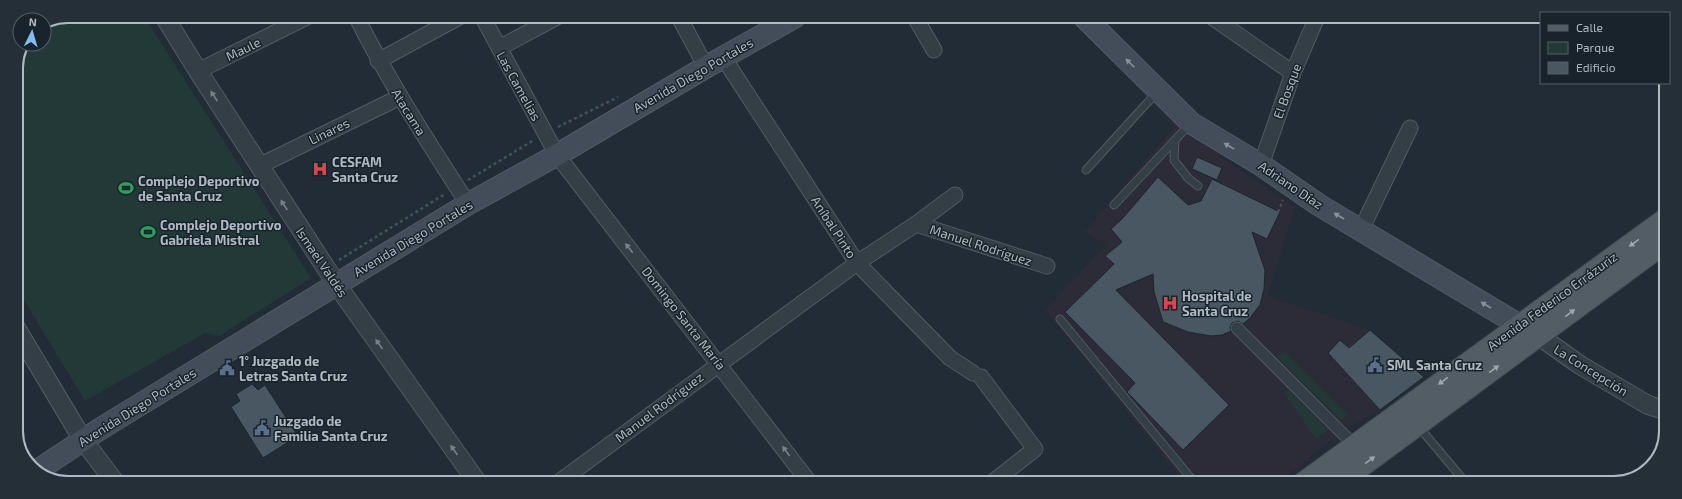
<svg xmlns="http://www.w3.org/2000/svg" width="1682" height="499" font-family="'Exo 2',sans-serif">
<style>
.medical{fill:#2c2b38}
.green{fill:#233938}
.building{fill:#495762;stroke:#1b252d}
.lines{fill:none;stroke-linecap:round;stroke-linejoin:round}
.service-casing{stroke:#515c64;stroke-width:9}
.pedestrian-casing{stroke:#515c64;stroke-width:13}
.minor-casing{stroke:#515c64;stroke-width:17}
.tertiary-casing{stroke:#515c64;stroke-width:20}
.secondary-casing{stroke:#515c64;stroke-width:23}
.primary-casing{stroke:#3d4750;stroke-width:24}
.path{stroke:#425556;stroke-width:2.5;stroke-dasharray:3 3;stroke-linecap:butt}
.service{stroke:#343e46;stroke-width:7}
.pedestrian{stroke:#343e46;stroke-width:11}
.minor{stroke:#343e46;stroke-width:15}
.tertiary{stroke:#343e46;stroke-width:18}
.secondary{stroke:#424d59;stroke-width:21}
.primary{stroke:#525d66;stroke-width:22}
.oneway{fill:#88939e}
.oneway2{fill:#77828b}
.oneway3{fill:#9ca7b0}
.labels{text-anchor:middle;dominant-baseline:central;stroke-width:3;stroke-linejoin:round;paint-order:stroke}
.street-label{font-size:13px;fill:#aeb9c3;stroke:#19232b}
.poi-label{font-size:13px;font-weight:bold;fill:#aeb9c3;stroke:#19232b;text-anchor:start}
.rim{fill:none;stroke:#aeb9c3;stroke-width:2}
</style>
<rect width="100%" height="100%" fill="#212c36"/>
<path class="medical" d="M1178,122l39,28 2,6 76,51 -27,89 102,34 54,47 -44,33 -39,22 -62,51 -95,-1 -139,-172 61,-66 -22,-12z"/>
<path class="green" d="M68,16h76l167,262 -92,58 -14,-3 -120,68 -69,-114v-219l10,-24h18v-18z
M1284,351l64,64 -7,5 -64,-63z
M1288,390l40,40 -12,9 -32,-46z"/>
<path class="building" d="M1197,157l25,11 -5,12 -25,-11z
M1158,177l30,28 13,-4 11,-22 68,33 -13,27 -15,-7 13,38 -1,19 -4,16 -11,14 -6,5 -5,-3 -6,2 -2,4 1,4 -9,4 -11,1 -23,-4 -25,-10 -9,-30 -1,-18 -37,16 113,115 -46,45 -56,-58 8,-9 -70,-71 49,-48 -9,-8 17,-14 -11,-13 12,-11z
M1370,330l54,47 -44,33 -52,-57 12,-13 9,8z
M252,384l6,6 7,-5 33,51 -35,22 -32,-51 9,-6 -4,-7z"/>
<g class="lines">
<g class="service-casing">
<path id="service" d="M1175,140l-1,20 14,18 10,8
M1086,170l71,-78
M1114,205l76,-81
M1060,319l135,164
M1419,427l47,56"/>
</g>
<g class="pedestrian-casing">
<path id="pedestrian" d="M1237,328l118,118"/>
</g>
<g class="minor-casing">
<path id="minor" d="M356,16c33,66 72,126 112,188
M482,16l75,139 252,327
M679,17l27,50
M915,17l19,33
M1212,17l81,56
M499,48l58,-31
M723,57l134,206 93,95 23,15
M378,61l83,-45
M198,71l111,-55
M1261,165l32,-92 24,-56
M259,166l141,-69
M916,224l131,42
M1361,230l49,-102
M981,377l54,72 -42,33
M559,482l298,-219 59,-39 39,-29"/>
</g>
<g class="tertiary-casing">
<path id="tertiary" d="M164,16l34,55 139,214 140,197
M16,328l67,112 31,41
M1539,336l41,29 68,40 16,5"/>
</g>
<g class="secondary-casing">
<path id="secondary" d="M1084,17l107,106 70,42 58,40 215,129
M38,470l62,-41 368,-225 89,-49 149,-88 89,-50"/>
</g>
<g class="primary-casing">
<path id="primary" d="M1304,483l361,-263
M1338,483l327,-241"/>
</g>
<path class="path" d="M558,127l60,-30
M468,180l66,-40
M1278,212l5,-12
M339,260l106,-66"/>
<use href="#service" class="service"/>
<use href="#pedestrian" class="pedestrian"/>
<use href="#minor" class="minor"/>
<use href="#tertiary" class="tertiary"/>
<use href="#secondary" class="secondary"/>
<use href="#primary" class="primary"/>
</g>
<defs><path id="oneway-solid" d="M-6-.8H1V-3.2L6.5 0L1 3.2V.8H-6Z"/></defs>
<g class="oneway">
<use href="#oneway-solid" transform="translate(1130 63) rotate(-135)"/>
<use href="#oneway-solid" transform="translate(1229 146) rotate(-149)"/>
<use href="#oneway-solid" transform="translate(1339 216) rotate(-150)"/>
<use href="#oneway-solid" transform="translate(1486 305) rotate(-149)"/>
</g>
<g class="oneway2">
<use href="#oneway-solid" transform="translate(214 96) rotate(-123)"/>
<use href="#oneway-solid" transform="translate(284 205) rotate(-123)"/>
<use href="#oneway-solid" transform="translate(629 248) rotate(-128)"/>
<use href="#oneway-solid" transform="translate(379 344) rotate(-125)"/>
<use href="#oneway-solid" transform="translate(454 450) rotate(-125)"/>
<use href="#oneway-solid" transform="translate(786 451) rotate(-127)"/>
</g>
<g class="oneway3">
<use href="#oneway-solid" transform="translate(1634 243) rotate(144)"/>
<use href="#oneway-solid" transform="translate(1570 313) rotate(-37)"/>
<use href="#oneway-solid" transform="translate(1494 369) rotate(-36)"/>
<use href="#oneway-solid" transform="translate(1443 381) rotate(144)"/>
<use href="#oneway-solid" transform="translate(1370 460) rotate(-36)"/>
</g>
<defs>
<g id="hospital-bare" transform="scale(1.2)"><path d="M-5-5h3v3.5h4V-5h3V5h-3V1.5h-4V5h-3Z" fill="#e0444e" stroke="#19232b" stroke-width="2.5" paint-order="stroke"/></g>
<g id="stadium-bare" transform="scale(1.2)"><path d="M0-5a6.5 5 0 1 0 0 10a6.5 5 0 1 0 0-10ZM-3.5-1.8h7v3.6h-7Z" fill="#2e9e5b" stroke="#19232b" stroke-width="2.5" paint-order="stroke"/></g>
<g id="civic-bare" transform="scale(1.2)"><path d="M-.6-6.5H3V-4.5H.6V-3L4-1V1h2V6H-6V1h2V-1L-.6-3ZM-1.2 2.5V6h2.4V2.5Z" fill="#5c6f8a" stroke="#19232b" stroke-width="2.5" paint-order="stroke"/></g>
</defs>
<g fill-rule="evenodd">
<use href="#hospital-bare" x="320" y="169"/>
<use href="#stadium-bare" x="126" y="188"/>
<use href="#stadium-bare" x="148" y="232"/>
<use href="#hospital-bare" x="1170" y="303"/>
<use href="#civic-bare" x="1375" y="365"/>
<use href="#civic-bare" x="227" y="368"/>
<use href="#civic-bare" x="262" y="428"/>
</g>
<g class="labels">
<g class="street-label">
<text transform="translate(243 49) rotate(-26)">Maule</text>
<text transform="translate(693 75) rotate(-30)">Avenida Diego Portales</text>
<text transform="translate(519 86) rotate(61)">Las Camelias</text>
<text transform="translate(1287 91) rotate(-70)">El Bosque</text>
<text transform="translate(409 112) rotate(58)">Atacama</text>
<text transform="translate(329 131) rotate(-26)">Linares</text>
<text transform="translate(1291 185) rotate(34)">Adriano Díaz</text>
<text transform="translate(834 227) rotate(57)">Aníbal Pinto</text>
<text transform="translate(413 238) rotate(-31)">Avenida Diego Portales</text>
<text transform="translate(981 245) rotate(18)">Manuel Rodríguez</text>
<text transform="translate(322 262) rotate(56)">Ismael Valdés</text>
<text transform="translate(1552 301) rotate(-36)">Avenida Federico Errázuriz</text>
<text transform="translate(684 318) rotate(52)">Domingo Santa María</text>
<text transform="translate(1591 370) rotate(32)">La Concepción</text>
<text transform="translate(137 407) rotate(-32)">Avenida Diego Portales</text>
<text transform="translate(659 407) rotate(-37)">Manuel Rodríguez</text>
</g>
<g class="poi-label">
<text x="332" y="162">CESFAM<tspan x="332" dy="15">Santa Cruz</tspan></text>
<text x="138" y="181">Complejo Deportivo<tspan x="138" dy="15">de Santa Cruz</tspan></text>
<text x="160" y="225">Complejo Deportivo<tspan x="160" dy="15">Gabriela Mistral</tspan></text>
<text x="1182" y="296">Hospital de<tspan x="1182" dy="15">Santa Cruz</tspan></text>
<text x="239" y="361">1° Juzgado de<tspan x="239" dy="15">Letras Santa Cruz</tspan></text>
<text x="1387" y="365">SML Santa Cruz</text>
<text x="274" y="421">Juzgado de<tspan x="274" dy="15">Familia Santa Cruz</tspan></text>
</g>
</g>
<path d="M0 0H1682V499H0ZM68 23H1614A45 45 0 0 1 1659 68V431A45 45 0 0 1 1614 476H68A45 45 0 0 1 23 431V68A45 45 0 0 1 68 23Z" fill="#252f37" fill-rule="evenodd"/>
<path class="rim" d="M68 23H1614A45 45 0 0 1 1659 68V431A45 45 0 0 1 1614 476H68A45 45 0 0 1 23 431V68A45 45 0 0 1 68 23Z"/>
<rect x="1540" y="12" width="130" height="72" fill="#19232b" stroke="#555f68"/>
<rect x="1548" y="25" width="20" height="6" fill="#525d66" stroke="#555f68"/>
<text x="1576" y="32" font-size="12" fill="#aeb9c3">Calle</text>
<rect x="1548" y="42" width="20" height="12" fill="#233938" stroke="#555f68"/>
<text x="1576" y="52" font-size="12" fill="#aeb9c3">Parque</text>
<rect x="1548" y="62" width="20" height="12" fill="#495762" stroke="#555f68"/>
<text x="1576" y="72" font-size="12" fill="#aeb9c3">Edificio</text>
<g transform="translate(32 32) rotate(5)"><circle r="19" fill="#19232b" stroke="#555f68"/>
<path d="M0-3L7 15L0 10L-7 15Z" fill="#84bbf3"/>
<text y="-6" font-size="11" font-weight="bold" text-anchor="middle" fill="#aeb9c3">N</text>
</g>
</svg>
